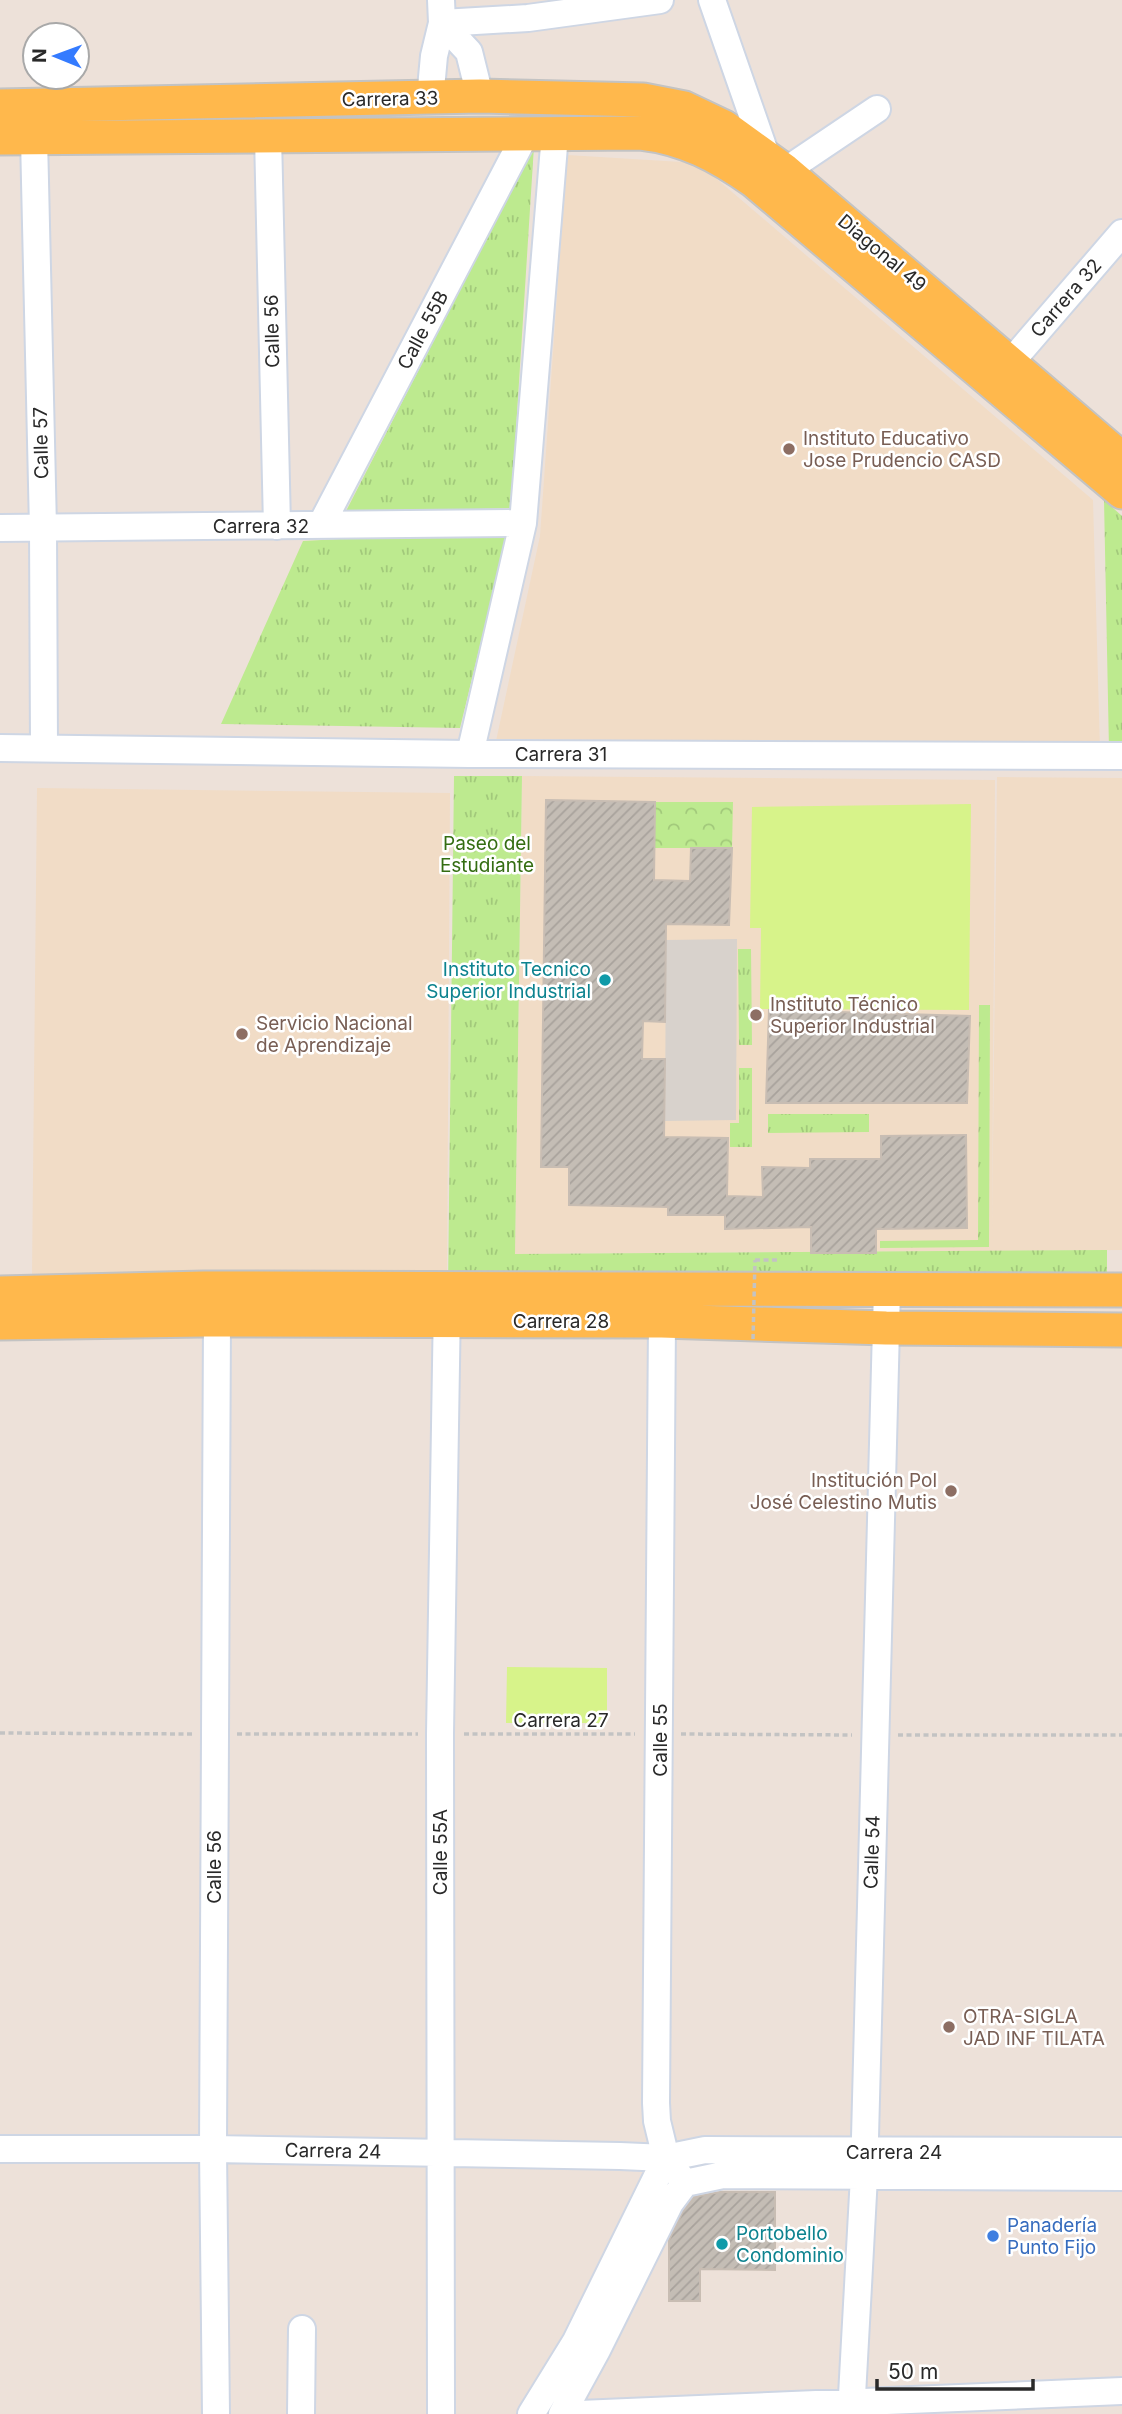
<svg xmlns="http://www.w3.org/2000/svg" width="1122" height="2414" font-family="Inter,sans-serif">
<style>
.education{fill:#f1dcc6}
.forest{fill:url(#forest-crowns)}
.park{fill:url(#park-tufts)}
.pitch{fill:#d7f38a}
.plaza{fill:#d8d2cc}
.building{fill:url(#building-hatch);stroke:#c8bdb3;stroke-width:2}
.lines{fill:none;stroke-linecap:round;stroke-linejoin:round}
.minor-casing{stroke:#ced6e4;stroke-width:30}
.major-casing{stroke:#c3c3c3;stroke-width:37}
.path{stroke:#c3c3c3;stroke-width:3.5;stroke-dasharray:5 3.5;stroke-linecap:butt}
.minor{stroke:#fff;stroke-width:26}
.major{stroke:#ffb84c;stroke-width:33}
.path-bridge{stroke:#c3c3c3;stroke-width:3.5;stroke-dasharray:5 3.5;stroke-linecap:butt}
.education-dot{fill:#8d6e63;stroke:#fff;stroke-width:2.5}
.culture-dot{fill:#0f9aa8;stroke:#fff;stroke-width:2.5}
.shop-dot{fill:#3f7fe0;stroke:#fff;stroke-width:2.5}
.labels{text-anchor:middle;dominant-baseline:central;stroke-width:5;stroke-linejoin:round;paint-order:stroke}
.street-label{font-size:19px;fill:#292929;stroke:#fff}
.education-label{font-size:19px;fill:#785e54;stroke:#fff;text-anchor:start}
.park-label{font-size:19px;fill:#346d12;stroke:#fff}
.culture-label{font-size:19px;fill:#0d838f;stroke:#fff;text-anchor:end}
.shop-label{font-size:19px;fill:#366cbe;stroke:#fff;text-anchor:start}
</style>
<defs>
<pattern id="forest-crowns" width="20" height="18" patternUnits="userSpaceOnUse" patternTransform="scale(1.75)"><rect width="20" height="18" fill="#bdea8f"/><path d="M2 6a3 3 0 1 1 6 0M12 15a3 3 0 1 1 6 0" fill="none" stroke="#a2c97b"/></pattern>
<pattern id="park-tufts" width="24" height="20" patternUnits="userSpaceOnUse" patternTransform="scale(1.75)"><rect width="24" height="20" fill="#bdea8f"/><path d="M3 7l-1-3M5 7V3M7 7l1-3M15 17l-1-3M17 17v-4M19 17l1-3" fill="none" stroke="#a2c97b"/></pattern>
<pattern id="building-hatch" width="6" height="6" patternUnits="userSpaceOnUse" patternTransform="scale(1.75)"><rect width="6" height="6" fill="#c4bdb5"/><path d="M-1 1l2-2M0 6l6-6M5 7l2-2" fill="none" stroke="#a8a29c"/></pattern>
</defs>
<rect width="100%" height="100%" fill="#ede1d9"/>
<path class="education" d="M567,155l131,8 395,337 7,250 -604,-9 44,-205z
M522,776l473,4 -3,456 5,-459 125,1v472l-607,4z
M37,788l413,5 -3,481h-415z"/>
<path class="forest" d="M655,802h78l-1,46h-78z"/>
<path class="park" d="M534,146l-23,362 -166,5z
M1104,500l18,16v234h-13z
M508,530l-48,198 -239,-4 82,-183z
M454,776h68l-7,478 592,-4v40l-659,-1z
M738,949h13l1,96h-13z
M979,1005h11l-1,242 -109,1v-7l98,-1z
M739,1068h13v79h-22v-24h9z
M768,1114h101v18l-101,1z"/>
<path class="pitch" d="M971,804l-2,206 -209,-1 1,-81h-11l2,-121z
M507,1667l100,1v55h-101z"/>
<path class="plaza" d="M737,939l-1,181 -71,1 1,-181z"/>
<path class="building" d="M546,800l109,2 -1,78 36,1 1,-33h41l-3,77 -63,-1 -1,98 -22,-1 -1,38h23l-1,78 64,1 -1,58 36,1 -1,-30 48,1v-9h71v-23l85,-1 1,93 -91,1v24h-65v-26l-86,2v-14h-57v-8l-99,-2v-38h-28z
M769,1010l201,6 -3,87h-201z
M720,2192h55v78l-75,-1v32h-31v-61l14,-29 11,-14z"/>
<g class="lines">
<g class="minor-casing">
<path id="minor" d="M712,0l54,155
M442,23l86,-5 132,-18
M442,23l27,29 11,44
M430,99l4,-43 8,-33 -1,-23
M268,136l9,390
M34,138l9,390 1,220
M785,171l92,-62
M1010,363l112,-130
M321,525l204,-390
M0,528l523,-5
M0,748l470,6 652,2
M470,754l53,-231 32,-389
M662,1321l-6,782 1,18 9,37 19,25
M0,2149h213l407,7 46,2 39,-8 417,1
M216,2414l-3,-265 4,-829
M301,2414l1,-85
M441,2414l-1,-680 7,-431
M531,2414l45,-73 90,-183
M562,2414l35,-64 73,-147 15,-20 38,-8 399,2
M580,2414l542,-23
M851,2414l13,-238 23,-887"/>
</g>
<g class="major-casing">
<path id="major" d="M0,106l480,-10 163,4 41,8 40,19 61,44 337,288
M0,138l641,-5c44,5 77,23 113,48l368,311
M0,1293l204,-5 918,2
M0,1323l203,-3 459,1 224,7 236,2"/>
</g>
<path class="path" d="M755,1260h22v2
M0,1733l194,1
M237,1734h181
M464,1734h171
M681,1734l171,1
M898,1735h224"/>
<use href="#minor" class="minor"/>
<use href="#major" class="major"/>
<path class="path-bridge" d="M753,1339l2,-79"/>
</g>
<g class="education-dot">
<circle cx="789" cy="449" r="7"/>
<circle cx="756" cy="1015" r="7"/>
<circle cx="242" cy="1034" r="7"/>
<circle cx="951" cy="1491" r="7"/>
<circle cx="949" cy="2027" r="7"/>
</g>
<g class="culture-dot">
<circle cx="605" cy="980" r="7"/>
<circle cx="722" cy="2244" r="7"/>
</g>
<circle class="shop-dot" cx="993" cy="2236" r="7"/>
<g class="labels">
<g class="street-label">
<text transform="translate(390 99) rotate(-1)">Carrera 33</text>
<text transform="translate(882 253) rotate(40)">Diagonal 49</text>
<text transform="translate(1066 298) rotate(-49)">Carrera 32</text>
<text transform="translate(423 330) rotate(-62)">Calle 55B</text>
<text transform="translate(272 331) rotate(-91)">Calle 56</text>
<text transform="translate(41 443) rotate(-91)">Calle 57</text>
<text x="261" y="526">Carrera 32</text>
<text x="561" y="754">Carrera 31</text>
<text x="561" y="1321">Carrera 28</text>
<text x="561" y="1720">Carrera 27</text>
<text transform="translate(660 1740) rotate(-90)">Calle 55</text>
<text transform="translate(440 1852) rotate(-90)">Calle 55A</text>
<text transform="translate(872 1852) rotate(-88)">Calle 54</text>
<text transform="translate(214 1867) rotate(-90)">Calle 56</text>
<text transform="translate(333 2151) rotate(1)">Carrera 24</text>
<text x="894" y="2152">Carrera 24</text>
</g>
<g class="education-label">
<text x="803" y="438">Instituto Educativo<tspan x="803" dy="22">Jose Prudencio CASD</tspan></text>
<text x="770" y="1004">Instituto Técnico<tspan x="770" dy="22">Superior Industrial</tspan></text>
<text x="256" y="1023">Servicio Nacional<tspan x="256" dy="22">de Aprendizaje</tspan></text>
<text x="937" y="1480" text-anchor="end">Institución Pol<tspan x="937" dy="22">José Celestino Mutis</tspan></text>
<text x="963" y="2016">OTRA-SIGLA<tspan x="963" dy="22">JAD INF TILATA</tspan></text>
</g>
<g class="park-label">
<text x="487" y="843">Paseo del<tspan x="487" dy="22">Estudiante</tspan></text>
</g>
<g class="culture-label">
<text x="591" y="969">Instituto Tecnico<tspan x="591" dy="22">Superior Industrial</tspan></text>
<text x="736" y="2233" text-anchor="start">Portobello<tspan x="736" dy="22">Condominio</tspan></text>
</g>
<g class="shop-label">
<text x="1007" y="2225">Panadería<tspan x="1007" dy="22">Punto Fijo</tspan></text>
</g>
</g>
<g transform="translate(56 56) rotate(271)"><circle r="33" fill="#ffffff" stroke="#a9a9a9" stroke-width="2"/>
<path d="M0-5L12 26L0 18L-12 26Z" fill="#347bff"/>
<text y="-10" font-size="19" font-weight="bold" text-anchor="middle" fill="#292929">N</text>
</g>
<path d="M877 2379v10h156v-10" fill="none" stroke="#292929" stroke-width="3.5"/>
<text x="888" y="2379" font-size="21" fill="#292929" stroke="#ffffff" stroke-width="5" paint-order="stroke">50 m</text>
</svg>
